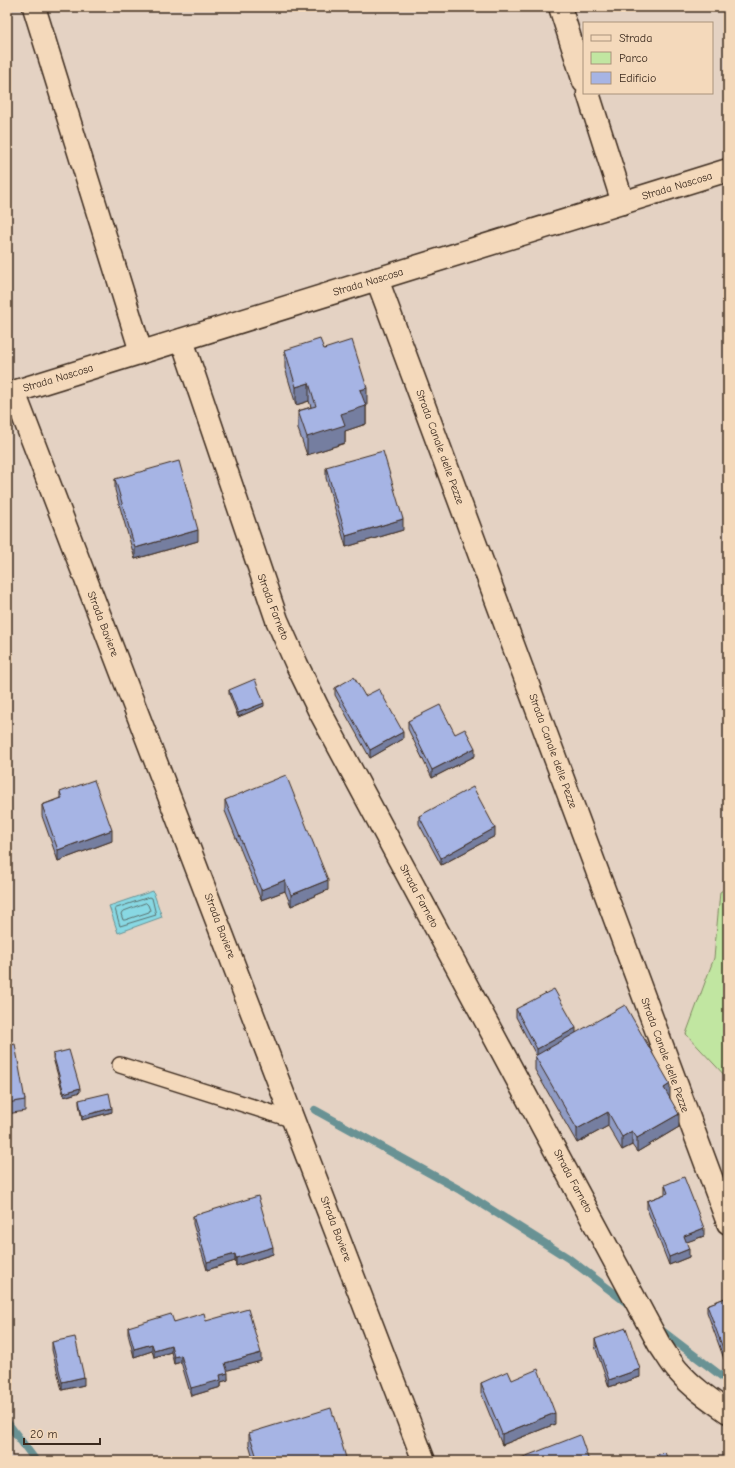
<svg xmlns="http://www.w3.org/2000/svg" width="735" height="1468" font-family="'Comic Neue',sans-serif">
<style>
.green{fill:#c1e6a1;stroke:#7e8860}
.water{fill:#88d8e3;stroke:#699294}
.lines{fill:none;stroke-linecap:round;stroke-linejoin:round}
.shore{stroke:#5a706d;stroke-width:1}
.stream{stroke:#699294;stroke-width:8}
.service-casing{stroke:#3b2a1e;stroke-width:18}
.minor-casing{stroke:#3b2a1e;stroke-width:25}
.tertiary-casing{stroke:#3b2a1e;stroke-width:25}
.service{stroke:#f4d9bb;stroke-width:15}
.minor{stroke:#f4d9bb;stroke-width:22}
.tertiary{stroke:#f4d9bb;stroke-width:22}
.wall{fill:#8f9bc4;stroke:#3b2a1e}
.shaded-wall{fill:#747ea0;stroke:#3b2a1e}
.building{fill:#a6b4e4;stroke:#3b2a1e}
.labels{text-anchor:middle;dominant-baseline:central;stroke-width:4;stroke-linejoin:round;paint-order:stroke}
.street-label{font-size:11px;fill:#3b2a1e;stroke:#f4d9bb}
</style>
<rect width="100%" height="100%" fill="#e4d2c3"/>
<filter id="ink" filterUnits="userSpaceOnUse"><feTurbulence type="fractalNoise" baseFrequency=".025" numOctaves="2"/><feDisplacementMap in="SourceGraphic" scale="8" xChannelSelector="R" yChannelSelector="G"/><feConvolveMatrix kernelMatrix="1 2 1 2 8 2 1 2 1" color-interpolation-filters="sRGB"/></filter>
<g filter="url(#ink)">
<path class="green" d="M728,887v192l-42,-45 28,-76 6,-66z"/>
<path class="water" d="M153,891l9,26 -44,16 -9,-27z"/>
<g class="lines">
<path class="shore" d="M150,897l2,1 4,17 -36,11 -5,-17z
M146,903l2,2 2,5 -1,2 -24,8h-2l-2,-6 1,-2z"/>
<path class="stream" d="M315,1110l145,80 108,68 63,48
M657,1327l71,54
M7,1422l29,39"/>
<g class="service-casing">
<path id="service" d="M120,1065l174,55"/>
</g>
<g class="minor-casing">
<path id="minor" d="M34,7l107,345
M560,7l24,75
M588,93l35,110
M377,279l351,944
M182,340l95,280 20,45 21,43 341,636c7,9 12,20 20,28 14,16 32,28 49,40
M14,392l410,1069"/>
</g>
<g class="tertiary-casing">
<path id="tertiary" d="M7,394l721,-224"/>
</g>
<use href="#service" class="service"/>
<use href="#minor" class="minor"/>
<use href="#tertiary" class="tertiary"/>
</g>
<path class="wall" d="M324,349l43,57 -1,1v17l-21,7v12l-38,12 -9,-26v-18l13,-4 -2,-6 -13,4 -11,-37v-18z
M326,467l77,63 -57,17 -20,-69z
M115,479l83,62 -63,18 -20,-69z
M335,688l30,8 38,43 -33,19 -35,-63z
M229,690l35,16 -26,11 -9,-23z
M408,721l47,13 20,22 -43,22 -24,-49z
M60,792l52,49 -54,20 -16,-45v-11l18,-7z
M225,800l103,90 -37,16 -6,-15 -24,9 -36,-89z
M419,816l76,20 -54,29 -22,-41z
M516,1009l60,24 94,65 9,29 -42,25 -5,-7 -10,5 -14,-24 -31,17 -42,-73v-14l1,-1 -20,-38z
M7,1046l18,54v11l-18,3z
M53,1054l27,38 -16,5 -11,-39z
M79,1100l33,12 -30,8 -3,-16z
M665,1185l39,51 -18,6 3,15 -20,8 -22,-56v-8l18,-7z
M193,1216l80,38 -37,12 -1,-5 -28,9 -14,-46z
M728,1297l-4,62 -17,-47v-7z
M206,1321l55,40 -34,9 1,10 -7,2v5l-30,9 -10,-34 -7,2 -3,-12 -17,5 -2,-6 -18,6 -6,-23v-7l46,-5z
M595,1339l45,38 -31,10 -14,-41z
M52,1342l32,43 -22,5 -10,-40z
M512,1380l43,44 -53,21 -21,-52v-10z
M249,1433l98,28h-93l-5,-17z"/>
<path class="shaded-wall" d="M309,383v18l-13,4v-18z
M367,388v18l-1,1v17l-21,7v12l-38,12v-18l34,-23 19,-24z
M403,519v11l-57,17v-11z
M198,530v11l-63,18v-11z
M264,703v3l-26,11v-4z
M403,732v7l-33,19v-8z
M475,748v8l-43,22v-8z
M495,828v8l-54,29v-7z
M112,830v11l-54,20v-11z
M285,880v11l-24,9v-10z
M328,880v10l-37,16v-11z
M576,1028v8l-39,21v-8z
M670,1084v14l-6,3v-13z
M80,1088v4l-16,5v-4z
M112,1108v4l-30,8v-4z
M608,1112v14l-31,17v-14z
M679,1114v13l-42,25v-14z
M632,1131v14l-10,5v-13z
M704,1228v8l-20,7v-7z
M273,1247v7l-37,12v-8z
M689,1249v8l-20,8v-8z
M235,1254v7l-28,9v-8z
M152,1344v7l-18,6v-8z
M171,1345v7l-17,5v-7z
M728,1350v8l-4,1v-8z
M261,1353v8l-36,10v-8z
M181,1355v7l-7,2v-7z
M640,1369v8l-31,10v-7z
M228,1373v7l-7,2v5l-30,9v-8l29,-13z
M84,1377v8l-22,5v-8z
M555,1413v11l-53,21v-11z"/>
<path class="building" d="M320,339l4,10 28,-9 15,48 -7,2 6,16 -25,8 4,11 -38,12 -9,-26 18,-5 -7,-23 -13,4 -11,-37z
M383,451l20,68 -57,17 -20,-69z
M179,461l19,69 -63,18 -20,-69z
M354,677l11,19 14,-7 24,43 -33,18 -35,-62z
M255,679l9,24 -26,10 -9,-23z
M440,705l15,29 10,-5 10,19 -43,22 -24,-49z
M286,775l42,105 -37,15 -6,-15 -24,10 -36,-90z
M94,780l18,50 -54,20 -16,-45 20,-7 -2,-6z
M473,787l22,41 -54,30 -22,-42z
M554,989l22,39 -39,21 -21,-40z
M625,1005l45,79 -6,4 15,26 -42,24 -5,-7 -10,6 -14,-25 -31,17 -42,-73z
M15,1044l10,56 -18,3v-57z
M69,1050l11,38 -16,5 -11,-39z
M109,1093l3,15 -30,8 -3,-16z
M684,1177l20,51 -20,8 5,13 -20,8 -22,-56 21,-8 -3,-8z
M258,1196l15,51 -37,11 -1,-4 -28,8 -14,-46z
M728,1297v53l-4,1 -17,-46z
M248,1309l13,44 -36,10 3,10 -8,2 1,5 -30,8 -10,-33 -7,2 -3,-12 -17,5 -2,-6 -18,5 -6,-22 43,-13 3,8 30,-9 2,8z
M626,1328l14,41 -31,11 -14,-41z
M75,1337l9,40 -22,5 -10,-40z
M538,1369l17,44 -53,21 -21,-51 27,-12 4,9z
M331,1408l16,53h-89l-9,-28z
M580,1435l9,26h-67l-1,-3z
M665,1452l3,9h-27z"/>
</g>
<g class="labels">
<g class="street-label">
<text transform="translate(677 186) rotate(-17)">Strada Nascosa</text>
<text transform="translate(368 282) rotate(-17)">Strada Nascosa</text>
<text transform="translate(58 378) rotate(-17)">Strada Nascosa</text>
<text transform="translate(440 447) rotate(70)">Strada Canale delle Pezze</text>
<text transform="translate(273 607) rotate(69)">Strada Farneto</text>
<text transform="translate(103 624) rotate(69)">Strada Baviere</text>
<text transform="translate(553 751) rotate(70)">Strada Canale delle Pezze</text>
<text transform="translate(419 896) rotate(62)">Strada Farneto</text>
<text transform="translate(220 926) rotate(69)">Strada Baviere</text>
<text transform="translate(665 1055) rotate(70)">Strada Canale delle Pezze</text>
<text transform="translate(573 1181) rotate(62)">Strada Farneto</text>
<text transform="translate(336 1229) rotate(69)">Strada Baviere</text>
</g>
</g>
<rect width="735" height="1468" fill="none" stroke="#f4d9bb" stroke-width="24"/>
<rect x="12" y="12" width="711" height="1444" fill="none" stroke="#3b2a1e" stroke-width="1.5" filter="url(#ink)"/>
<rect x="583" y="22" width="130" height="72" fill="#f4d9bb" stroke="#aa937c"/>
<rect x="591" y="35" width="20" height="6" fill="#f4d9bb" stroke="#aa937c"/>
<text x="619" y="42" font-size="12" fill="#3b2a1e">Strada</text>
<rect x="591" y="52" width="20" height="12" fill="#c1e6a1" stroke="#aa937c"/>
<text x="619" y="62" font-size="12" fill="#3b2a1e">Parco</text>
<rect x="591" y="72" width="20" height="12" fill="#a6b4e4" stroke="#aa937c"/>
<text x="619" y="82" font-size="12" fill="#3b2a1e">Edificio</text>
<path d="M24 1438v6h76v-6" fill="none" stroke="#3b2a1e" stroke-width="2"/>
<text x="30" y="1438" font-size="12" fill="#3b2a1e" stroke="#f4d9bb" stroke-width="3" paint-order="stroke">20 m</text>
</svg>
